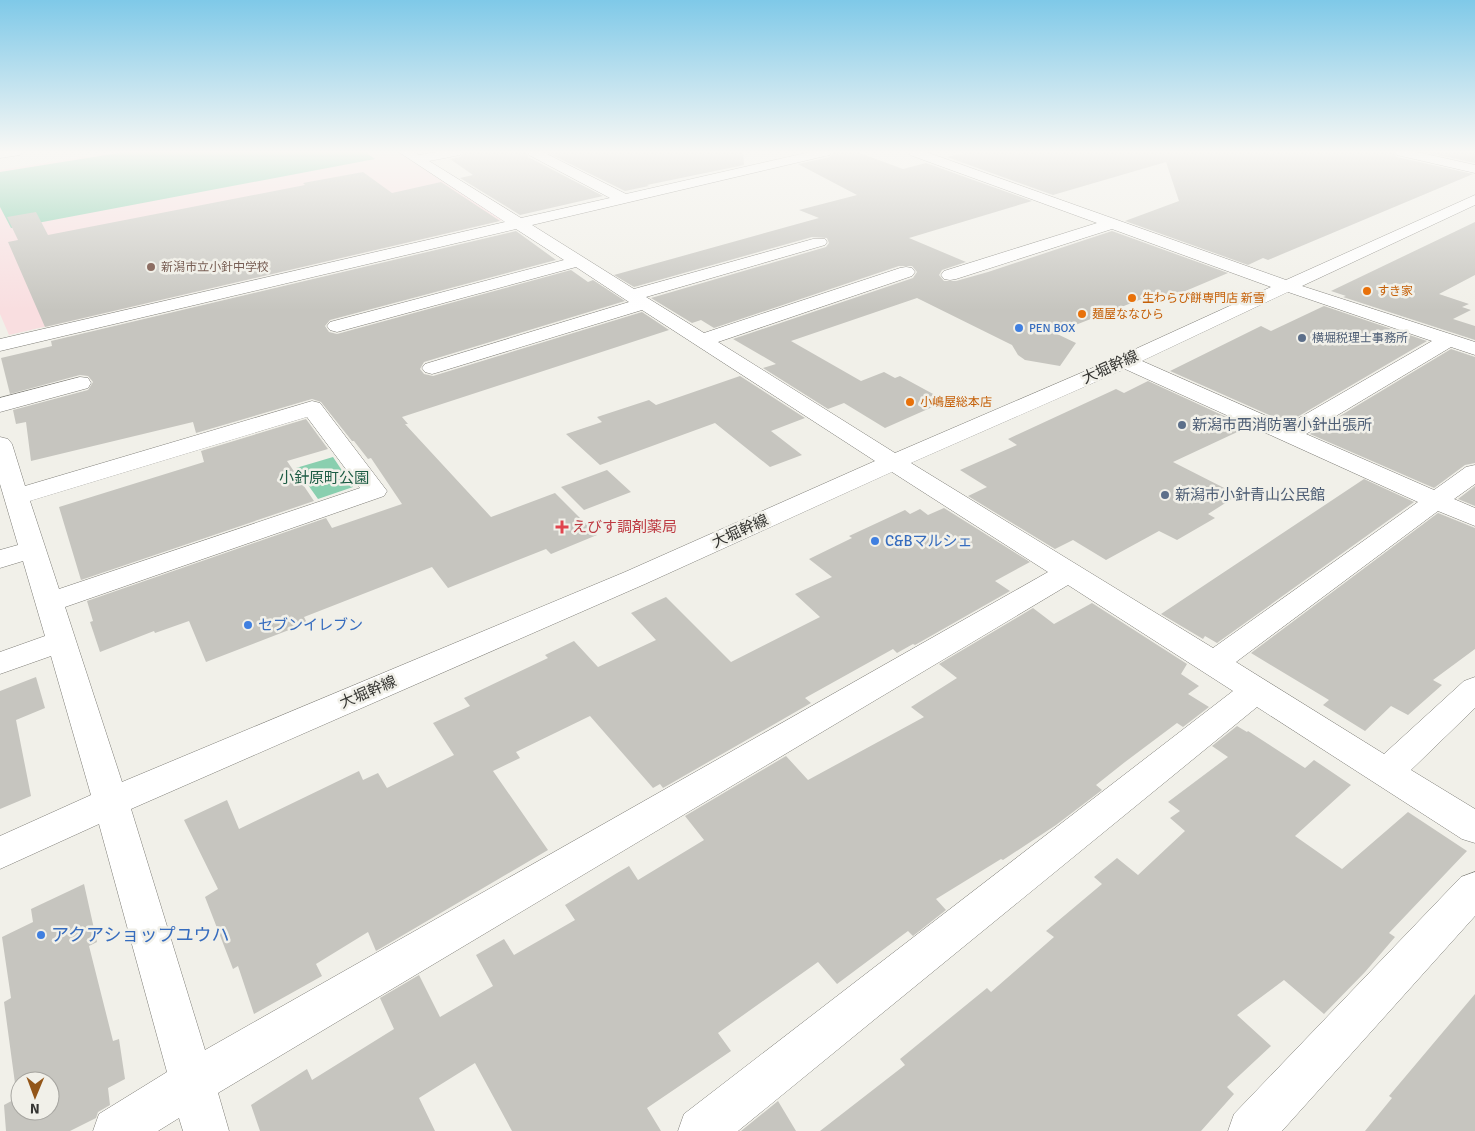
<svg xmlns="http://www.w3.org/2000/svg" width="1475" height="1131" font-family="Signika,'Noto Sans JP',sans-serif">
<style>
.education{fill:#f9dee0}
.green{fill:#89cfaf}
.building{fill:#c6c5bf;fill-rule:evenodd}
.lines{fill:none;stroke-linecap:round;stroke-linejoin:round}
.minor-casing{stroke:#7e7d77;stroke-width:1}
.minor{fill:#fff;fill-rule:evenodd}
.education-dot{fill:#8d6e63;stroke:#f1f0e9;stroke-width:2}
.food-dot{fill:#e8710a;stroke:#f1f0e9;stroke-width:2}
.shop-dot{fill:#3f7fe0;stroke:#f1f0e9;stroke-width:2}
.service-dot{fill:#5c6f8a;stroke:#f1f0e9;stroke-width:2}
.health-dot{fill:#e0444e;stroke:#f1f0e9;stroke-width:2}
.labels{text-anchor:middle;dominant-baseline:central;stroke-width:5;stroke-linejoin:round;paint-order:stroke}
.far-education-label{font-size:12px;fill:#785e54;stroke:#f1f0e9;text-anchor:start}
.far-food-label{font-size:12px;fill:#c56008;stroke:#f1f0e9;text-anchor:start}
.far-shop-label{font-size:12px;fill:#366cbe;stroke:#f1f0e9;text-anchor:start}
.far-service-label{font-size:12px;fill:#4e5e75;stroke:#f1f0e9;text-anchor:start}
.street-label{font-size:15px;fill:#353532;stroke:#f1f0e9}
.service-label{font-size:15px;fill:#4e5e75;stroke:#f1f0e9;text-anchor:start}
.park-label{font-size:15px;fill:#1d5c44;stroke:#f1f0e9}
.health-label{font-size:15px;fill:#be3a42;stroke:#f1f0e9;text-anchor:start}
.shop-label{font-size:15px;fill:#366cbe;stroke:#f1f0e9;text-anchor:start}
.near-shop-label{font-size:18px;fill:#366cbe;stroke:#f1f0e9;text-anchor:start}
</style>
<rect width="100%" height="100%" fill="#f1f0e9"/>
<path class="education" d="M115,152h283l105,68 -494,115 -9,-21v-144z"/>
<path class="green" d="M125,152h240l10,7 -364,69 -11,-21v-35z
M333,457l20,30 -35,12 -22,-31z"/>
<path class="building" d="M463,152h63l2,5 75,39 -83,19 -60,-37 13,-3 -23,-16 10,-2z
M546,152h197l1,13 -97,20 2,1 -24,5z
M833,152h24l46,17 23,-6 106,38 -123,37 57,24 -24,8 -3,5 5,6h12l32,-9 124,-41 116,42 -59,25 -12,-5 -102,40 21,10 -16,23 -35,-6 -7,-5 -6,-10 -95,-47 -126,43 70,40 23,-9 11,6 5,-2 46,25 -61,27 -41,-25 -16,6 -65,-41 13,-4 -43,-25 180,-61 4,-6 -5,-6h-13l-185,62 -13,-8 -9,3 -41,-25 175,-51 3,-4 -2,-5 -15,-1 -178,50 -20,-12 205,-57 -20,-8 58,-15 -59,-31 32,-7z
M968,152h425l4,5 76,17 -205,86 -5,-2 -15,7 -123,-44 54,-20 -13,-39 -113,33 -106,-38z
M1424,152h51v11z
M363,172l29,21 49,-11 59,39 -455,106 -37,-85 10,-2 -11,-23 29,-5 12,23 257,-50 -2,-2z
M1475,222v53l-36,19 30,10 -7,3 9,3 -18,9 22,7v14l-132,-43 3,-1 -15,-5z
M516,231l40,29 -226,60 -5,6 4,6 8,2 234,-64 17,12 5,-2 32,21 -201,61 -4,7 4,5 9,2 209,-64 27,18 -267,87 6,7h-3l86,93 64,-24 42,42 -46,19 -5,-5 -98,39 -16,-21 -128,50 3,6 -101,39 -17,-41 -34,12 -1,-2 -54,21 -10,-30 3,-1 -6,-20 239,-83 6,10 70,-24 -31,-46 -3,1 -14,-18h-2l-31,-39 -9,-3 -116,34 -3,-11 -162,39 -5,-39 -10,2 -3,-14 75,-20 5,-8 -5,-6 -8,-1 -70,19 -9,-36 51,-12 -1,-5z
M1324,306l103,35 -140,82 -117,-52 91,-45 10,5z
M1451,349l24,8v106l-10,2 -31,23 -124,-54z
M740,376l65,42 -34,13 31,24 -32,12 -55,-44 -115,42 -34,-31 36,-12 -5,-5 52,-17 7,5z
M1148,381l100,46 -75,35 65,33 -30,19 7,4 -38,22 -18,-9 -53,29 -33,-20 -18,9 -87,-53 19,-9 -27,-17 57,-25 -9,-6 108,-50 8,4z
M306,419l22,30 -41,12 27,40 -233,79 -22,-73 145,-45 -3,-11z
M607,470l24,22 -47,18 -23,-23z
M1364,479l50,23 -197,141 -12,-7 -2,3 -42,-25z
M1475,486v20l-17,-7z
M944,508l86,54 -35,19 15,10 -95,54 -2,-1 -16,9 -4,-4 -88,49 6,5 -148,85 -3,-4 -7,4 -63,-72 -74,36 4,6 -27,13 55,79 -172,101 -8,-19 -52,32 6,12 -68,38 -16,-48 -5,3 -28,-72 13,-8 -34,-69 43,-20 12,29 120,-58 4,9 15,-7 9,15 67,-33 -21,-32 37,-17 -6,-8 84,-40 -3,-3 29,-14 24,26 58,-27 -25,-27 35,-16 65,65 89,-45 -25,-23 37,-17 -23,-18 43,-21 -3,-2 56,-26 5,4 10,-5 8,6z
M1438,513l37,15v121l-42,31 9,5 -34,30 -17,-9 -26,25 -42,-26 6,-5 -78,-47z
M1092,603l95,61 -6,10 18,12 -11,8 21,13 -26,20 -6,-4 -52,39 -29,23 6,5 -46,35 -53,35 -2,-1 -65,40 10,11 -33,26 -5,-5 -71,53 -19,-22 -100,71 13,18 -84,57 14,23h-149l-37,-68 -56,35 16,33h-175l-9,-26 56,-36 5,11 82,-51 -14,-31 39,-23 21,42 53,-31 -17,-31 28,-16 10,16 61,-35 -10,-15 52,-32 12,-7 9,14 66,-40 -19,-24 101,-60 22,24 116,-63 -13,-10 46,-29 -18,-14 94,-56 21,16z
M36,677l9,31 -29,12 15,76 -31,13v-118z
M1237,726l10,6 1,-1 57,37 9,-8 37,25 -56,51 47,33 66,-57 59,39 -78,82 6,4 -30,35 -41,42 -40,-34 -47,35 34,31 -44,41 7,7 -33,37h-381l85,-66 -5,-6 87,-71 4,4 63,-55 -8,-6 56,-47 -8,-7 23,-19 21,17 47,-44 -15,-13 10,-7 -12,-9 60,-45 -16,-11z
M84,884l13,58 -8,4 24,95 6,-2 6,40 -17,9 2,17 -12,7 -2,6 -26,13h-64l-2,-26 13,-7 -13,-96 7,-4 -9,-61 31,-15 -2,-13zM20,1081h30v30h-30z
M1475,994v137h-110l27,-33 -3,-2z
M778,1101l18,30h-55z"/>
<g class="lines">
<g class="minor-casing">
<path id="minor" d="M0,152h22l-2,3 -20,3z
M399,152h15l5,3 17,-3h25l-1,3 -31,6 92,57 89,-20 -81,-43 -1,-3h15l83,42 184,-42h21l-1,3 -5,1 -293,69 102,64 179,-50h12l2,3 -2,3 -179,52 58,36 196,-65 6,-1 6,1 3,4 -3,4 -194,66 177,111 223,-96 153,-70 -159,-58 -156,50 -6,1 -6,-1 -3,-4 3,-4 153,-48 -187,-68 -1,-3h17l360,128 189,-85v10l-173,81 173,56v13l-24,-8 -145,87 128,56 32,-23 9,-2v19l-21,15 21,9v18l-37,-15 -202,151 148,92 80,-73 11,-4v31l-64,62 64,39v34l-13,-4 -205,-132 -519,424h-60l6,-17 549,-423 -165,-106 -850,508 11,38h-46l-4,-13 -21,13h-65l6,-17 68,-42 -68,-248 -99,45v-33l91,-41 -40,-139 -51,18v-22l45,-16 -22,-75 -23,7v-18l18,-5 -18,-61v-47l8,2 4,5 13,42 287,-85 8,2 67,88 -3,5 -319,111 57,175 503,-210 250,-111 -233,-151 -203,62 -7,2 -7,-2 -3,-4 3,-4 204,-62 -53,-35 -239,65 -7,-2 -3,-4 3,-4 234,-62 -48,-31 -516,122v-12l505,-117zM1288,292l144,49 -145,84 -145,-64zM1125,369l293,133 -205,146 -302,-185zM307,417l53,71 -301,101 -29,-88zM892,472l156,100 -843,478 -74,-241 514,-225z
M1395,152h22l58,13v8l-78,-18z
M80,377l8,1 3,5 -3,5 -88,24v-14z
M1475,872v44l-193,215h-54l6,-17 227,-237z"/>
</g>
<use href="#minor" class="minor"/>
</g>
<linearGradient id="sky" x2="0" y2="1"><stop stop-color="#7fc9e8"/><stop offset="0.49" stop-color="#f9f8f5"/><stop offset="1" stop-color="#f9f8f5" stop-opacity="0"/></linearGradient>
<rect width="1475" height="310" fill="url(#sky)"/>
<circle class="education-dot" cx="151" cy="267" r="5"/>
<g class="food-dot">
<circle cx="1367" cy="291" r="5"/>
<circle cx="1132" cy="298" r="5"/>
<circle cx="1082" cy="314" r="5"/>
<circle cx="910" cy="402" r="5"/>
</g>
<g class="shop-dot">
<circle cx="1019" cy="328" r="5"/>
<circle cx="875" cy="541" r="5"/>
<circle cx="248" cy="625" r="5"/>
<circle cx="41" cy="935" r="5"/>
</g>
<g class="service-dot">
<circle cx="1302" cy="338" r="5"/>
<circle cx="1182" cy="425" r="5"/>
<circle cx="1165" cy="495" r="5"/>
</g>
<path class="health-dot" d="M559.5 519.5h5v5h5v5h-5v5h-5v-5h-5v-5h5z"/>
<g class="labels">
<g class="far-education-label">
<text x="161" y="267">新潟市立小針中学校</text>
</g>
<g class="far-food-label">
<text x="1377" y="291">すき家</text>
<text x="1142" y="298">生わらび餅専門店 新雪</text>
<text x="1092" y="314">麺屋ななひら</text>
<text x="920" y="402">小嶋屋総本店</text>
</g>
<g class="far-shop-label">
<text x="1029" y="328">PEN BOX</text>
</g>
<g class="far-service-label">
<text x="1312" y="338">横堀税理士事務所</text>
</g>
<g class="street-label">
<text transform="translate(1110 367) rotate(-24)">大堀幹線</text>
<text transform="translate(740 531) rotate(-24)">大堀幹線</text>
<text transform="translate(368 692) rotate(-23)">大堀幹線</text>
</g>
<g class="service-label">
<text x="1192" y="425">新潟市西消防署小針出張所</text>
<text x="1175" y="495">新潟市小針青山公民館</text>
</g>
<g class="park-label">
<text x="324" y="478">小針原町公園</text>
</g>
<g class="health-label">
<text x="572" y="527">えびす調剤薬局</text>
</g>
<g class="shop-label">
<text x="885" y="541">C&amp;Bマルシェ</text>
<text x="258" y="625">セブンイレブン</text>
</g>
<g class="near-shop-label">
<text x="51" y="935">アクアショップユウハ</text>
</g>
</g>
<g transform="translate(35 1096) rotate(181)"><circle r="24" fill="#f1f0e9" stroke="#a6a5a0"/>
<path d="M0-4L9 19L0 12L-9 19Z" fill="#935619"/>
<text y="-8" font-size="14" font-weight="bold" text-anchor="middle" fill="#353532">N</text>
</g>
</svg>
